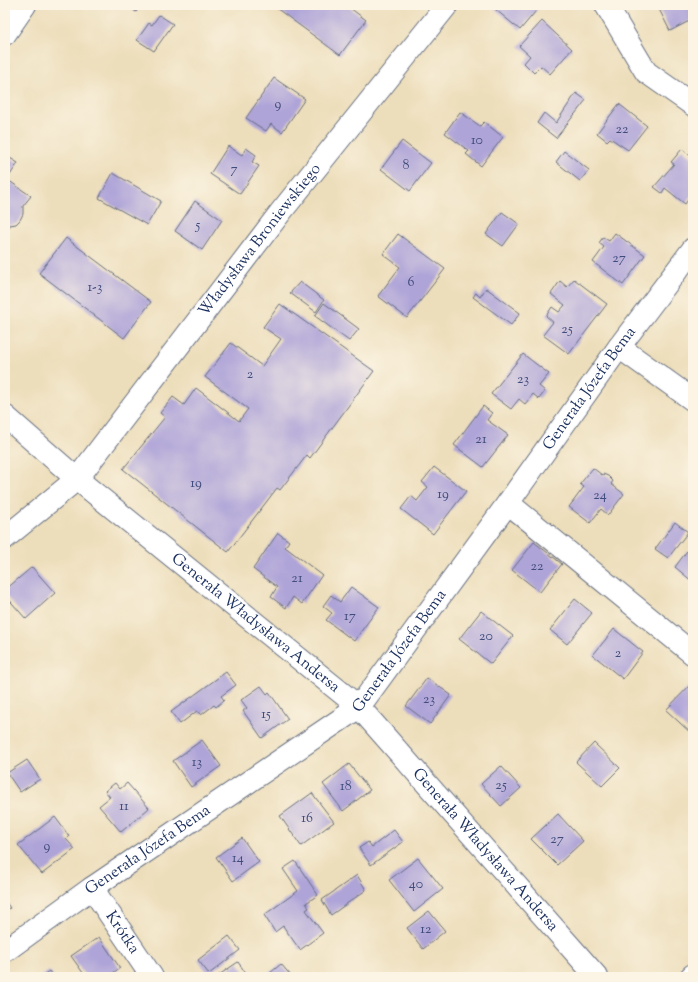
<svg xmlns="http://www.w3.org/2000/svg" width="698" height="982" font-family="'Sorts Mill Goudy',serif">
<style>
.building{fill:#afa4d8}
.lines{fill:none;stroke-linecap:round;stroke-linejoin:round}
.minor-casing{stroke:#646c7f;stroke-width:24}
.minor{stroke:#fff;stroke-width:22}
.labels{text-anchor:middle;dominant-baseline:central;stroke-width:4;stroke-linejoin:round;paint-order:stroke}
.number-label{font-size:14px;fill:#404c7c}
.street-label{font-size:16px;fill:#1b2f5e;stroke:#fcf5e5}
</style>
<rect width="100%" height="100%" fill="#fcf5e5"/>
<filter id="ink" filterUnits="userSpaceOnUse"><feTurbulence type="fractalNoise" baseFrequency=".025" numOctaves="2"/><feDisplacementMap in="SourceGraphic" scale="8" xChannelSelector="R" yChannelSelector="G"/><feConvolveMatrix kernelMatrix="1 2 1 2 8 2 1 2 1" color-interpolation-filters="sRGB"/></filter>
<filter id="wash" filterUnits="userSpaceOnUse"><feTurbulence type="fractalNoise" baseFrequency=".012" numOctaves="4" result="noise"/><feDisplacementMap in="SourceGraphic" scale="16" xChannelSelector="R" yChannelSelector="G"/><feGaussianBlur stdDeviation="0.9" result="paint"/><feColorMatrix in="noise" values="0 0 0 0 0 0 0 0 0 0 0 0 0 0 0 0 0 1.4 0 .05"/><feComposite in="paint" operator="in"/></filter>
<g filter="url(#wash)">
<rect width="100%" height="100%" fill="#eddebb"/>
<g id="blocks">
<path class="building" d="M127,5h14l-5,7z
M272,5h74l20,15 -26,35z
M498,5h43l-21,25 -25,-21z
M657,5h36v14l-23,12z
M159,15l14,9 -19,27 -17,-11 12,-17 3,2z
M542,21l30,28 -22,25 -9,-8 -7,7 -10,-10 6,-7 -11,-10z
M274,78l31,21 -23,33 -11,-8 -5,7 -20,-13z
M576,93l10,7 -30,38 -19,-15 7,-10 12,10z
M619,104l28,22 -19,24 -18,-12 -3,3 -10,-8z
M460,112l20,14 4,-4 19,15 -22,29 -15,-12 3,-3 -24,-18z
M402,141l29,22 -21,28 -29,-22z
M228,146l14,9 4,-7 10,7 -4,7 7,4 -19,28 -30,-20z
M682,149l11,9v35l-8,11 -20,-16 -3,5 -8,-6 20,-23 -3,-2z
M564,151l25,19 -9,11 -24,-19z
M5,155l13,8 -8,12 -5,-3z
M113,173l48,28 -14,24 -48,-27z
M5,178l26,18 -8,10v8l-3,6 -4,4 -6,1 -5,7z
M195,201l27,19 -20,30 -27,-19z
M502,212l17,12 -16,22 -17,-12z
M615,233l30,22 -22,30 -30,-23 11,-15 -5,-4 4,-6 6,4z
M398,234l47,35 -38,49 -29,-22 22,-29 -17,-13z
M66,238l85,64 -27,36 -85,-65z
M574,279l33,25 -38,50 -26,-19 10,-13 -7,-6 6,-9 7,5 6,-7 -14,-11 9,-13 7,6z
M300,282l24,18 -8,12 -26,-19z
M486,288l34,25 -9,12 -38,-28 3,-4 4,4z
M324,303l35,26 -10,12 -34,-25z
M280,304l94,67 -64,87 -3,-3 -27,35 -3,-2 -49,64 -105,-83 42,-52 -5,-4 13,-16 11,8 12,-17 43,33 9,-12 -43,-32 26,-34 31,23 19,-27 -18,-12z
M523,354l26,20 -10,12 6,5 -6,8 -6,-5 -8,10 -6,-5 -8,10 -20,-15z
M483,406l9,7 -5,7 21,15 -25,32 -29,-22z
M434,467l32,24 -33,43 -32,-25 10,-13 6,5 11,-14 -6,-5z
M593,468l9,7 1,-1 5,2 5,5 -2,3 13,10 -16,21 -7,-6 -11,14 -21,-16 15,-20 -4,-3z
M675,522l13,10 -20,26 -13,-9z
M278,533l11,8 -4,6 37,28 -20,29 -9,-7 -7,11 -15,-11 6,-10 -24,-18z
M534,542l28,22 -22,28 -28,-22z
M687,551l6,5v26l-18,-15z
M32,567l23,26 -29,26 -21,-24v-5z
M351,587l28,20 -25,34 -28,-21 6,-7 -9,-7 8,-11 9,7z
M575,599l17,14 -25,31 -17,-14z
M481,611l32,25 -22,28 -32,-25z
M614,629l29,23 -20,27 -30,-24z
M226,672l10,13 -15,11 3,4 -8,7 -2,-2 -13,10 -4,-4 -17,13 -9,-12z
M427,678l24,17 -21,29 -24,-18z
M693,682v53l-27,-25z
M261,686l6,8 2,-2 19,27 -26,19 -19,-27 4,-3 -6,-8z
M202,740l19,26 -30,21 -18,-26z
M594,743l26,25 -18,18 -26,-24z
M27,760l13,19 -20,13 -13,-19z
M349,764l21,26 -27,21 -20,-27z
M501,766l20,22 -20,18 -20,-22z
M115,783l5,6 7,-6 22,25 -28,24 -22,-26 11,-9 -5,-6z
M312,793l22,29 -33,24 -21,-30z
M558,814l25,27 -26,24 -26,-26z
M55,817l14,19 -3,3 9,10 -33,25 -24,-29z
M394,830l9,12 -32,23 -12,-17 9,-6 4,5z
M242,838l17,24 -26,19 -17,-24z
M418,858l25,31 -29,23 -25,-32z
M295,861l23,34 -12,8 3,5 -3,2 17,23 -23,17 -17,-24 -8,6 -11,-17 34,-24 -15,-22z
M357,875l9,15 -35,25 -9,-15z
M5,901l5,7 -5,3z
M429,911l16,20 -22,18 -16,-21z
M229,936l11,14 -31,24 -11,-14z
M99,937l21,31 -13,9h-21l-15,-21z
M238,962l9,13 -2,2h-29z
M281,964l11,13h-27z
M49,971l5,6h-14z"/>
</g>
</g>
<g filter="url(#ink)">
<use href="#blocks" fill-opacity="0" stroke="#646c7f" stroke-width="1"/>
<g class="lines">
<g class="minor-casing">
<g id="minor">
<path d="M606,5l40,67 47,33"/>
<path d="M5,34l20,-29"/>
<path d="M619,347l74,53"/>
<path id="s1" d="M5,416l72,63 282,228 238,270"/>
<path d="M508,503l185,151"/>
<path id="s2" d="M5,538l72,-59 203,-266 167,-208"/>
<path id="s3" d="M92,888l60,89"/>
<path id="s4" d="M5,951l87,-63 267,-181 149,-204 111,-156 74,-98"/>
<path d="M691,977l2,-2"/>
</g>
</g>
<use href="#minor" class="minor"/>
</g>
</g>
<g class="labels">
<g class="number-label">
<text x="278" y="105">9</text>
<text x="622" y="130">22</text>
<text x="477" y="141">10</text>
<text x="406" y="166">8</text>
<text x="234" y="170">7</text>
<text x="198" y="226">5</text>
<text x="619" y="259">27</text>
<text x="411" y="283">6</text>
<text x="95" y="288">1-3</text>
<text x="567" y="330">25</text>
<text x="250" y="375">2</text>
<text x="523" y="380">23</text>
<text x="481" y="440">21</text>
<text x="196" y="484">19</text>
<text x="443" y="495">19</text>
<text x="600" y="496">24</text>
<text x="537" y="567">22</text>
<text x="297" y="579">21</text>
<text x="350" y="617">17</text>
<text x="486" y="637">20</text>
<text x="618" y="654">2</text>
<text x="429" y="700">23</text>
<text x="266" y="715">15</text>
<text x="197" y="763">13</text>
<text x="501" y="786">25</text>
<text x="346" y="787">18</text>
<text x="124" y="807">11</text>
<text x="307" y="819">16</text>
<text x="557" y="840">27</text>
<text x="47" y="847">9</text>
<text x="238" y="859">14</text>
<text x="416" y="885">40</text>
<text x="426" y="930">12</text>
</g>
<g class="street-label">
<text stroke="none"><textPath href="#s2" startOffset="394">Władysława Broniewskiego</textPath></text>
<text stroke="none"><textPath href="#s4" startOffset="823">Generała Józefa Bema</textPath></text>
<text stroke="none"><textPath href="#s1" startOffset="325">Generała Władysława Andersa</textPath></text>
<text stroke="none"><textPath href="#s4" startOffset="499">Generała Józefa Bema</textPath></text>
<text stroke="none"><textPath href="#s4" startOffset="175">Generała Józefa Bema</textPath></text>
<text stroke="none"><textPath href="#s1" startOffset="649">Generała Władysława Andersa</textPath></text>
<text stroke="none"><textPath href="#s3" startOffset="54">Krótka</textPath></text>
</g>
</g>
<rect width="698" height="982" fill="none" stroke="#fcf5e5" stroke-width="20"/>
</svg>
